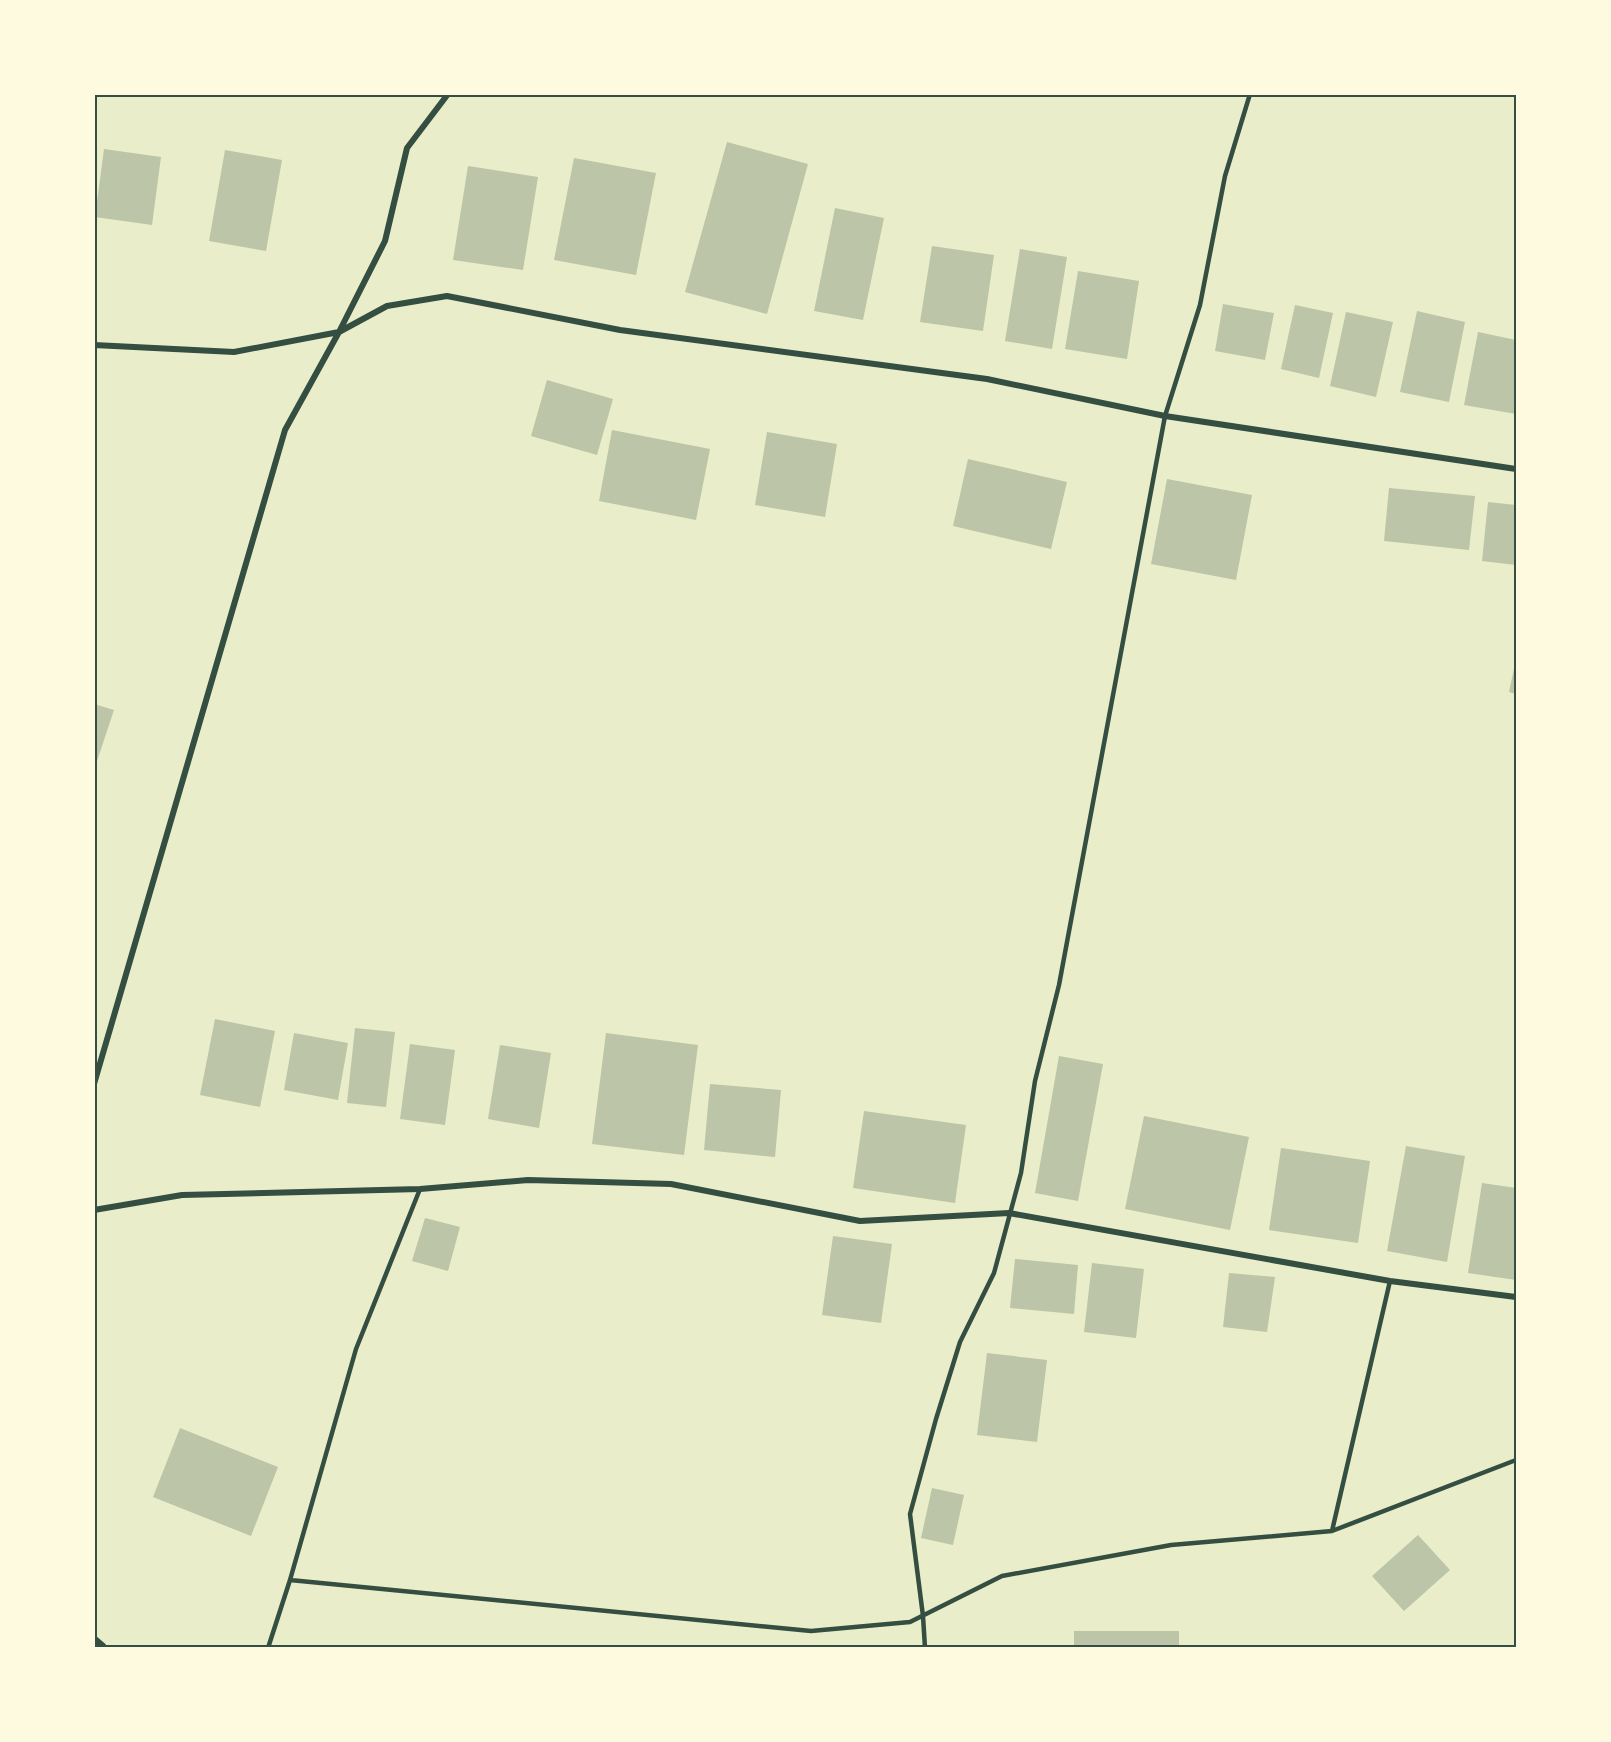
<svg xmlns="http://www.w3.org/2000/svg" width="1611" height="1742" font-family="'Alegreya Sans',sans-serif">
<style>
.building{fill:#bcc5a7}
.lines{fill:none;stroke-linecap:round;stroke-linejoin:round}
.service{stroke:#344e41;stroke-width:4.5}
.minor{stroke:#344e41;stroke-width:6}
.secondary{stroke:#344e41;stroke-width:12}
.neatline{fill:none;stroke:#344e41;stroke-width:2}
</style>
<rect width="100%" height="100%" fill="#e9edc9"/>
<path class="building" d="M727,142l81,22 -41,150 -82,-22z
M104,149l57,8 -9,68 -57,-8z
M225,150l57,10 -16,91 -57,-10z
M574,158l82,15 -20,102 -82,-15z
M468,166l70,11 -15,93 -70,-10z
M835,208l49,10 -21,102 -49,-9z
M932,246l62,9 -11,76 -63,-9z
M1020,249l47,8 -15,92 -47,-8z
M1078,271l61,10 -12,78 -62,-10z
M1223,304l51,9 -9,47 -50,-9z
M1295,305l38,8 -14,65 -38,-9z
M1417,311l48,11 -16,80 -49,-10z
M1346,312l47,10 -17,75 -46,-11z
M1478,332l38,8v74l-52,-9z
M547,380l66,19 -16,56 -66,-19z
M612,430l98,19 -14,71 -97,-19z
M767,432l70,12 -12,73 -70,-12z
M968,459l99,23 -16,67 -98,-23z
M1167,479l85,16 -16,85 -85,-16z
M1389,488l86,8 -6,54 -85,-9z
M1488,502l28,3v60l-34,-4z
M1515,664h1v30l-7,-2z
M94,704l20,6 -19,57h-1z
M215,1019l60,12 -15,76 -60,-12z
M355,1028l40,4 -9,75 -39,-4z
M294,1033l54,10 -10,57 -54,-10z
M606,1033l92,12 -14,110 -92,-11z
M410,1044l45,6 -10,75 -45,-6z
M500,1045l51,8 -12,75 -51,-9z
M1059,1056l44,8 -25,137 -43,-8z
M710,1084l71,6 -6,67 -71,-7z
M864,1111l102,14 -11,78 -102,-15z
M1144,1116l105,21 -19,93 -105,-21z
M1406,1146l59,10 -18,106 -60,-11z
M1281,1148l89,13 -12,82 -89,-13z
M1482,1183l34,5v92l-48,-7z
M425,1218l35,9 -12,44 -36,-10z
M833,1236l59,8 -11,79 -59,-8z
M1015,1259l63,6 -4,49 -64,-6z
M1092,1263l52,6 -8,69 -52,-6z
M1229,1273l46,4 -8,55 -44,-5z
M987,1353l60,7 -10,82 -60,-7z
M180,1428l98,39 -27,69 -98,-39z
M932,1488l32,7 -11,50 -32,-7z
M1418,1535l32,35 -46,41 -32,-35z
M1074,1631h105v17h-105z"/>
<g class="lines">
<path class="service" d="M1332,1531l58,-250
M290,1580l521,51 99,-9 92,-46 169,-31 161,-14 184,-71
M268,1648l22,-68 66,-231 64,-160
M925,1648l-2,-32 -13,-102 26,-95 24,-77 34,-69 27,-100 14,-92 24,-96 106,-569 35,-111 25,-129 25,-82"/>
<path class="minor" d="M94,345l140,7 105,-20 48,-26 60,-10 173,34 367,49 178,37 351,53
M94,1084l191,-654 54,-98 46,-91 22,-93 41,-54
M94,1210l88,-15 238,-6 108,-9 143,4 189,37 149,-8 381,68 126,16"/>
<path class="secondary" d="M94,1642l7,6"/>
</g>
<rect width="1611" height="1742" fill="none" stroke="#fefae0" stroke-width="192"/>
<rect x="96" y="96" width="1419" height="1550" class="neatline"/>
</svg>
